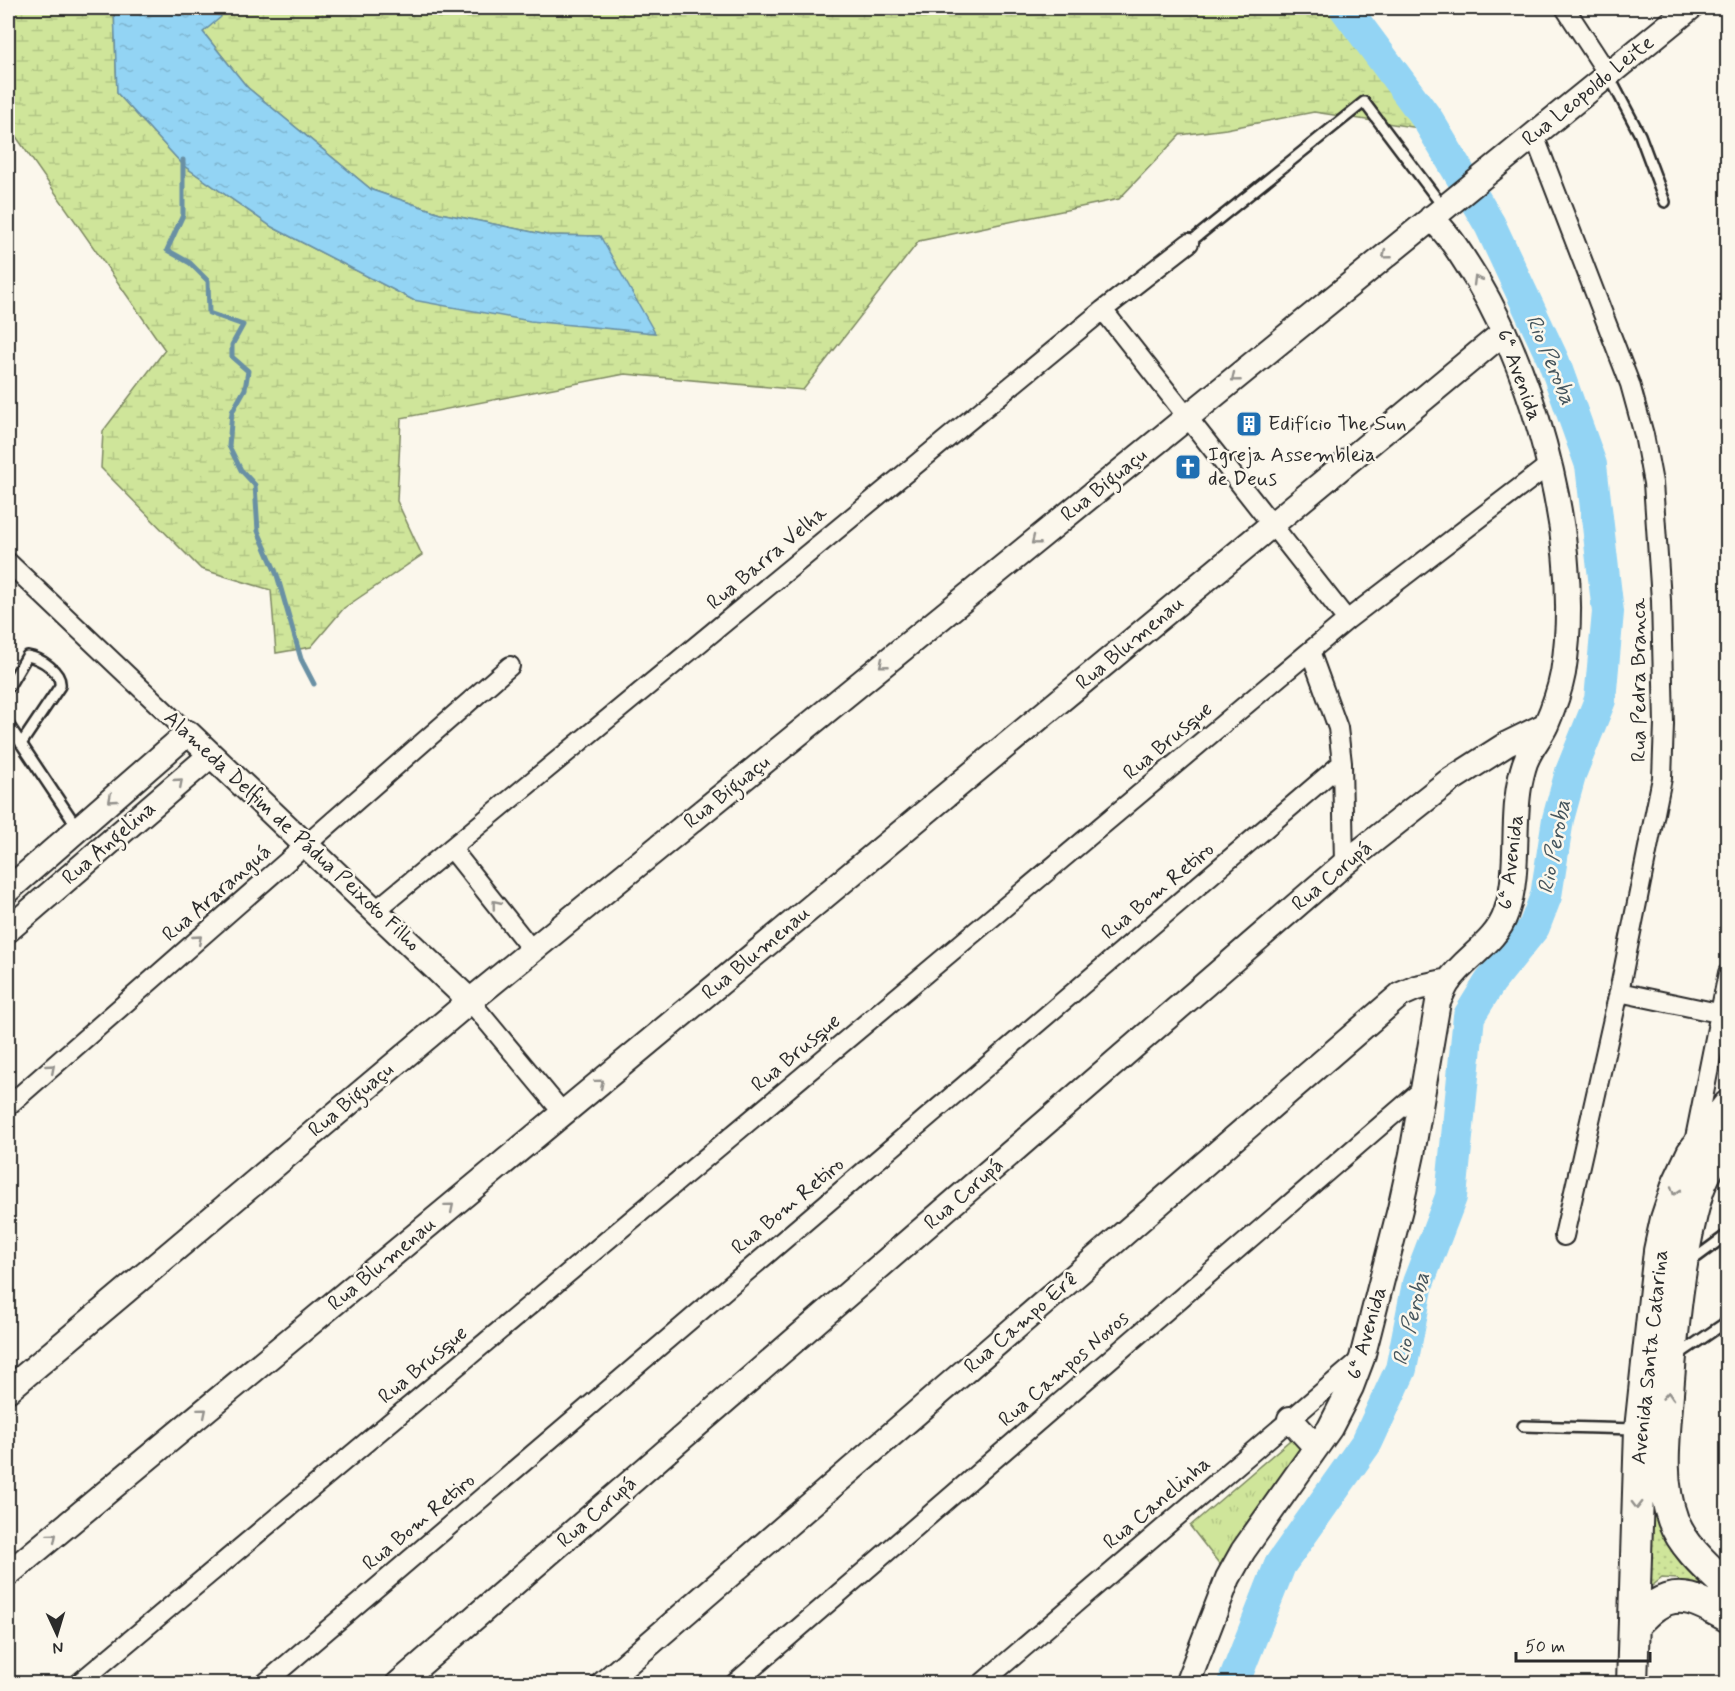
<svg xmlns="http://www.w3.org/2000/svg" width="1735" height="1691" font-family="Mynerve,sans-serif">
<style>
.grass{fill:url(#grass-dots);stroke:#7d8862;stroke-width:1.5}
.wetland{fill:url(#wetland-marsh);stroke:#7d8862;stroke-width:1.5}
.park{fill:url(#park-tufts);stroke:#7d8862;stroke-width:1.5}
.water{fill:url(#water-ripples);stroke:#6990a4;stroke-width:1.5}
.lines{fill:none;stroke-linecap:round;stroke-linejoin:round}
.stream{stroke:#6990a4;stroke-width:5}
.river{stroke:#93d4f4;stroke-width:32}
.service-casing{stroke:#2b2b2b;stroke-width:14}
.minor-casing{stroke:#2b2b2b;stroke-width:22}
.tertiary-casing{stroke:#2b2b2b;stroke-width:28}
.primary-casing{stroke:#2b2b2b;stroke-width:34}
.service{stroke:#fbf7ec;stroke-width:9}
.minor{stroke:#fbf7ec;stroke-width:18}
.tertiary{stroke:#fbf7ec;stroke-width:24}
.primary{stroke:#fbf7ec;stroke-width:30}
.oneway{stroke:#93918c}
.labels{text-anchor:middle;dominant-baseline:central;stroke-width:5;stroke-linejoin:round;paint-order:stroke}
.street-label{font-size:21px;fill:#2b2b2b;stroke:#fbf7ec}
.poi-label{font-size:21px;fill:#2b2b2b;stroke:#fbf7ec;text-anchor:start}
.water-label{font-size:22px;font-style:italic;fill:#45555d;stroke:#fbf7ec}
</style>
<defs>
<pattern id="grass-dots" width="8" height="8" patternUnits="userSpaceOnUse" patternTransform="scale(1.5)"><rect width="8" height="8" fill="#cfe59a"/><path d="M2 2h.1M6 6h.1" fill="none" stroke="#b2c585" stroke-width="1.8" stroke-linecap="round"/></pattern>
<pattern id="wetland-marsh" width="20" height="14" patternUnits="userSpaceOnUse" patternTransform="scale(1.5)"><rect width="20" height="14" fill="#cfe59a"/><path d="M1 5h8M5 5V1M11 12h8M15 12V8" fill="none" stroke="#b2c585"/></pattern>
<pattern id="park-tufts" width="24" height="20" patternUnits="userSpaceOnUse" patternTransform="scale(1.5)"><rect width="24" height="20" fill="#cfe59a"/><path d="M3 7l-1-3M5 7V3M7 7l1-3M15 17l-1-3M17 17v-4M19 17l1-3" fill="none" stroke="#b2c585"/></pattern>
<pattern id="water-ripples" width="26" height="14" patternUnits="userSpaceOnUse" patternTransform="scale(1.5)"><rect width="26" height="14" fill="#93d4f4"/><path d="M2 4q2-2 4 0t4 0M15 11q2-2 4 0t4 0" fill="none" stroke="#7fb6d1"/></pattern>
</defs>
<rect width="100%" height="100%" fill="#fbf7ec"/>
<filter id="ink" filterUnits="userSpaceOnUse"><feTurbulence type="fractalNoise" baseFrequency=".0167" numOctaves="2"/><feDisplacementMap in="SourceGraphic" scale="12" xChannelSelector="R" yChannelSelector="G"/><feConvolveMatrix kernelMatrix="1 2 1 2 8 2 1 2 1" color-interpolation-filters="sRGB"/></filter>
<g filter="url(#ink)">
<path class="grass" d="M1650,1482l54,98 -10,12 -17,-13 -15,-1 -19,15z"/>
<path class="wetland" d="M8,8h106l3,85 67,73 88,61 141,73 187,-64 -53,-1 -107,-22 -68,-23 -125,-103 -44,-55 17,-15 -1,-9h1120l80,120 -105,-16 -88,17 -46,6 -61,64 -200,42 -116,149 -178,-16 -224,44 -4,83 25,54 -78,53 -33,39 -35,6 -5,-63 -70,-21 -100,-101 2,-37 62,-81 -150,-215 -7,9z"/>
<path class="park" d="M1296,1435l13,10 -88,121 -31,-40z"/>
<path class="water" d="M114,8h105l2,9 -18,15 44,55 125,103 68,23 107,22 53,1 55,97 -125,-12 -117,-21 -141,-73 -88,-61 -67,-73z"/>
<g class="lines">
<path class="stream" d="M183,160v55l-16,35 23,13 18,18 1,32 34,12 -11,20v12l16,14 -3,18 -13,23 -3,34 12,24 14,15 3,46 19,44 24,84 13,25"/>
<path class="river" d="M1233,1684l47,-119 87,-123 34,-73 17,-86 33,-86 18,-181 21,-34 44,-55 12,-31 12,-77 13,-47 29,-72 8,-88 -17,-147 -37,-103 -64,-137 -62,-105 -83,-112"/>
<g class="service-casing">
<path id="service" d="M1609,76l31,59 25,67
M1189,243l175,-141 80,106
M8,688l19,-32c14,2 35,16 33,30l-39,58
M8,724l69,103
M1690,1262l38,-28
M1678,1355l50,-34
M1523,1426l112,3"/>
</g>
<g class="minor-casing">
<path id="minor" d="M1565,8l43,66
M1534,135l96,249 14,51 9,48 8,117 3,124 -2,54 -43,214 -55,244
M1103,310l244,310
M8,562l180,171
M1310,651l28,77 4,35 2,101
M451,848l81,102
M375,911l728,-601 86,-67
M1619,992l99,21
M470,1001l93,112
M8,1106l502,-440
M1694,1143l34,-170
M78,1684l1269,-1064 202,-155
M264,1684l1078,-921
M734,1684l690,-596
M981,1684l380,-325"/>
</g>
<g class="tertiary-casing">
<path id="tertiary" d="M8,890l180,-157 282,268
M8,930l203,-175
M8,1390l462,-389 1220,-993
M1290,1419l26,28
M8,1574l1496,-1242
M398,1684l946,-820 105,-83 58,-37 39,-19
M603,1684l797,-689 16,-7 33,-7
M1187,1684l41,-106 15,-27 87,-123 21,-41 11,-29 38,-149 12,-55 26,-152c3,-6 6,-14 10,-20 17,-25 48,-39 58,-69 14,-40 6,-85 13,-126 2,-10 4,-22 9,-31 5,-11 13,-20 18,-31 7,-16 14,-36 17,-52 20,-122 -24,-288 -86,-393 -14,-22 -26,-44 -46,-62"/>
</g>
<g class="primary-casing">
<path id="primary" d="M1728,1139c-13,17 -25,35 -31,56 -18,64 -24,132 -29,198 -3,42 -10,87 5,127 10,27 35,48 55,67
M1634,1625c7,-7 14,-15 22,-20 25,-17 49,-1 72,12
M1632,1684l8,-255 19,-178 7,-32 12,-36 14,-30 36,-47"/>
</g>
<use href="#service" class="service"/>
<use href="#minor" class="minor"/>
<use href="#tertiary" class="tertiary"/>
<use href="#primary" class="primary"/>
</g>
<defs><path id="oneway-chevron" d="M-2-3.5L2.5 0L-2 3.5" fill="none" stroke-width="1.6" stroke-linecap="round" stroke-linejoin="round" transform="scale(1.5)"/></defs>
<g class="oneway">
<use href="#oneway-chevron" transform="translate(1386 255) rotate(141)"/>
<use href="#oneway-chevron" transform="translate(1477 280) rotate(-121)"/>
<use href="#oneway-chevron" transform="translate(1235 378) rotate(141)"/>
<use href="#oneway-chevron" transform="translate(1035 541) rotate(141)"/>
<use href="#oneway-chevron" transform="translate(883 664) rotate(141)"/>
<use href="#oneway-chevron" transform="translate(179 782) rotate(-41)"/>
<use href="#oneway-chevron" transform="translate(112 799) rotate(139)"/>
<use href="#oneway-chevron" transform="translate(496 904) rotate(-129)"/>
<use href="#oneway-chevron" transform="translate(198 939) rotate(-41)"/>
<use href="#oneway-chevron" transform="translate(51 1068) rotate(-41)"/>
<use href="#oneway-chevron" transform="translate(600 1083) rotate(-40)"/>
<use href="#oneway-chevron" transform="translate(1675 1191) rotate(109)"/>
<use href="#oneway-chevron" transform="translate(450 1207) rotate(-40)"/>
<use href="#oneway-chevron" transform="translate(1668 1396) rotate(-86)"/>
<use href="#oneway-chevron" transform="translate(203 1412) rotate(-40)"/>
<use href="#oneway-chevron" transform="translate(1637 1505) rotate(91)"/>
<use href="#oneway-chevron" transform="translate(53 1537) rotate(-40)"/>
</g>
</g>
<defs>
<g id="building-square" transform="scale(1.35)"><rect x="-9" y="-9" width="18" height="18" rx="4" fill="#1f6fb2" stroke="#fbf7ec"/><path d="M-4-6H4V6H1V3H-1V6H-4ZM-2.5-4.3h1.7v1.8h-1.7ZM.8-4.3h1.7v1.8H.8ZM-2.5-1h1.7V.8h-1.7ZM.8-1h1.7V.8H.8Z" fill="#fff"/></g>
<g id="church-square" transform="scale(1.35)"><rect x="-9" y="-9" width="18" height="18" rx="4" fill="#1f6fb2" stroke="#fbf7ec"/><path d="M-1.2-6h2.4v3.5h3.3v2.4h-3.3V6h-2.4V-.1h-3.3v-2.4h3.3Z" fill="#fff"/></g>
</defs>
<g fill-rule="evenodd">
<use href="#building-square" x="1249" y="424"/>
<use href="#church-square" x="1188" y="467"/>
</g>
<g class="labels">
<g class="street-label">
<text transform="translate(1588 91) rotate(-39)">Rua Leopoldo Leite</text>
<text transform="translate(1519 375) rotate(70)">6ª Avenida</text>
<text transform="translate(1104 485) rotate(-39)">Rua Biguaçu</text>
<text transform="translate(767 558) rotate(-40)">Rua Barra Velha</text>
<text transform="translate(1130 643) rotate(-40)">Rua Blumenau</text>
<text transform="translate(1639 680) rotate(-90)">Rua Pedra Branca</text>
<text transform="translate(1168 741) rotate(-40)">Rua Brusque</text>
<text transform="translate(727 792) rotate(-39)">Rua Biguaçu</text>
<text transform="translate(292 831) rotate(43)">Alameda Delfim de Pádua Peixoto Filho</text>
<text transform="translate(109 843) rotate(-41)">Rua Angelina</text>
<text transform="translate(1511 862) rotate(-83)">6ª Avenida</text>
<text transform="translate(1332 876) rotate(-40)">Rua Corupá</text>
<text transform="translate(1158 891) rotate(-40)">Rua Bom Retiro</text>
<text transform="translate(217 893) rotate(-41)">Rua Araranguá</text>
<text transform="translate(756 953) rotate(-40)">Rua Blumenau</text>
<text transform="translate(796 1053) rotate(-40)">Rua Brusque</text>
<text transform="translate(351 1100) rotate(-40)">Rua Biguaçu</text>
<text transform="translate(964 1194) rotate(-41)">Rua Corupá</text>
<text transform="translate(788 1206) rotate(-40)">Rua Bom Retiro</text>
<text transform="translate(382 1264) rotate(-40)">Rua Blumenau</text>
<text transform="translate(1021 1323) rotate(-41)">Rua Campo Erê</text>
<text transform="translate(1367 1333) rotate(-74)">6ª Avenida</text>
<text transform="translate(1650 1357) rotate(-84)">Avenida Santa Catarina</text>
<text transform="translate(423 1365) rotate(-40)">Rua Brusque</text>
<text transform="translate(1064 1369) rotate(-41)">Rua Campos Novos</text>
<text transform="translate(1157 1503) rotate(-40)">Rua Canelinha</text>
<text transform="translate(597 1512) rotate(-41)">Rua Corupá</text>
<text transform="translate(419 1522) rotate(-40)">Rua Bom Retiro</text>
</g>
<g class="poi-label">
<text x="1268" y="424">Edifício The Sun</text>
<text x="1208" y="455">Igreja Assembleia<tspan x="1208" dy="24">de Deus</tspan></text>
</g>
<g class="water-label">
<text transform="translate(1550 360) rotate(67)">Rio Peroba</text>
<text transform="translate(1555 847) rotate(-79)">Rio Peroba</text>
<text transform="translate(1412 1319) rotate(-76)">Rio Peroba</text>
</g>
</g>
<rect width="1735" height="1691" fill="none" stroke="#fbf7ec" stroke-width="30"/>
<rect x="15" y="15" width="1705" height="1661" fill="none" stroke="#2b2b2b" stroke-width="2" filter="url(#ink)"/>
<g transform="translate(57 1634) rotate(176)" stroke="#fbf7ec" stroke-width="4.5" paint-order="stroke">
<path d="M0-4.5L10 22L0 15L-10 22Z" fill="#2b2b2b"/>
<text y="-9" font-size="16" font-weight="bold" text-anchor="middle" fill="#2b2b2b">N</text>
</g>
<path d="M1516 1652v9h134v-9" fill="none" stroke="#2b2b2b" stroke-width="3"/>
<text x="1525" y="1652" font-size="18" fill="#2b2b2b" stroke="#fbf7ec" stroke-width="4.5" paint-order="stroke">50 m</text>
</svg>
